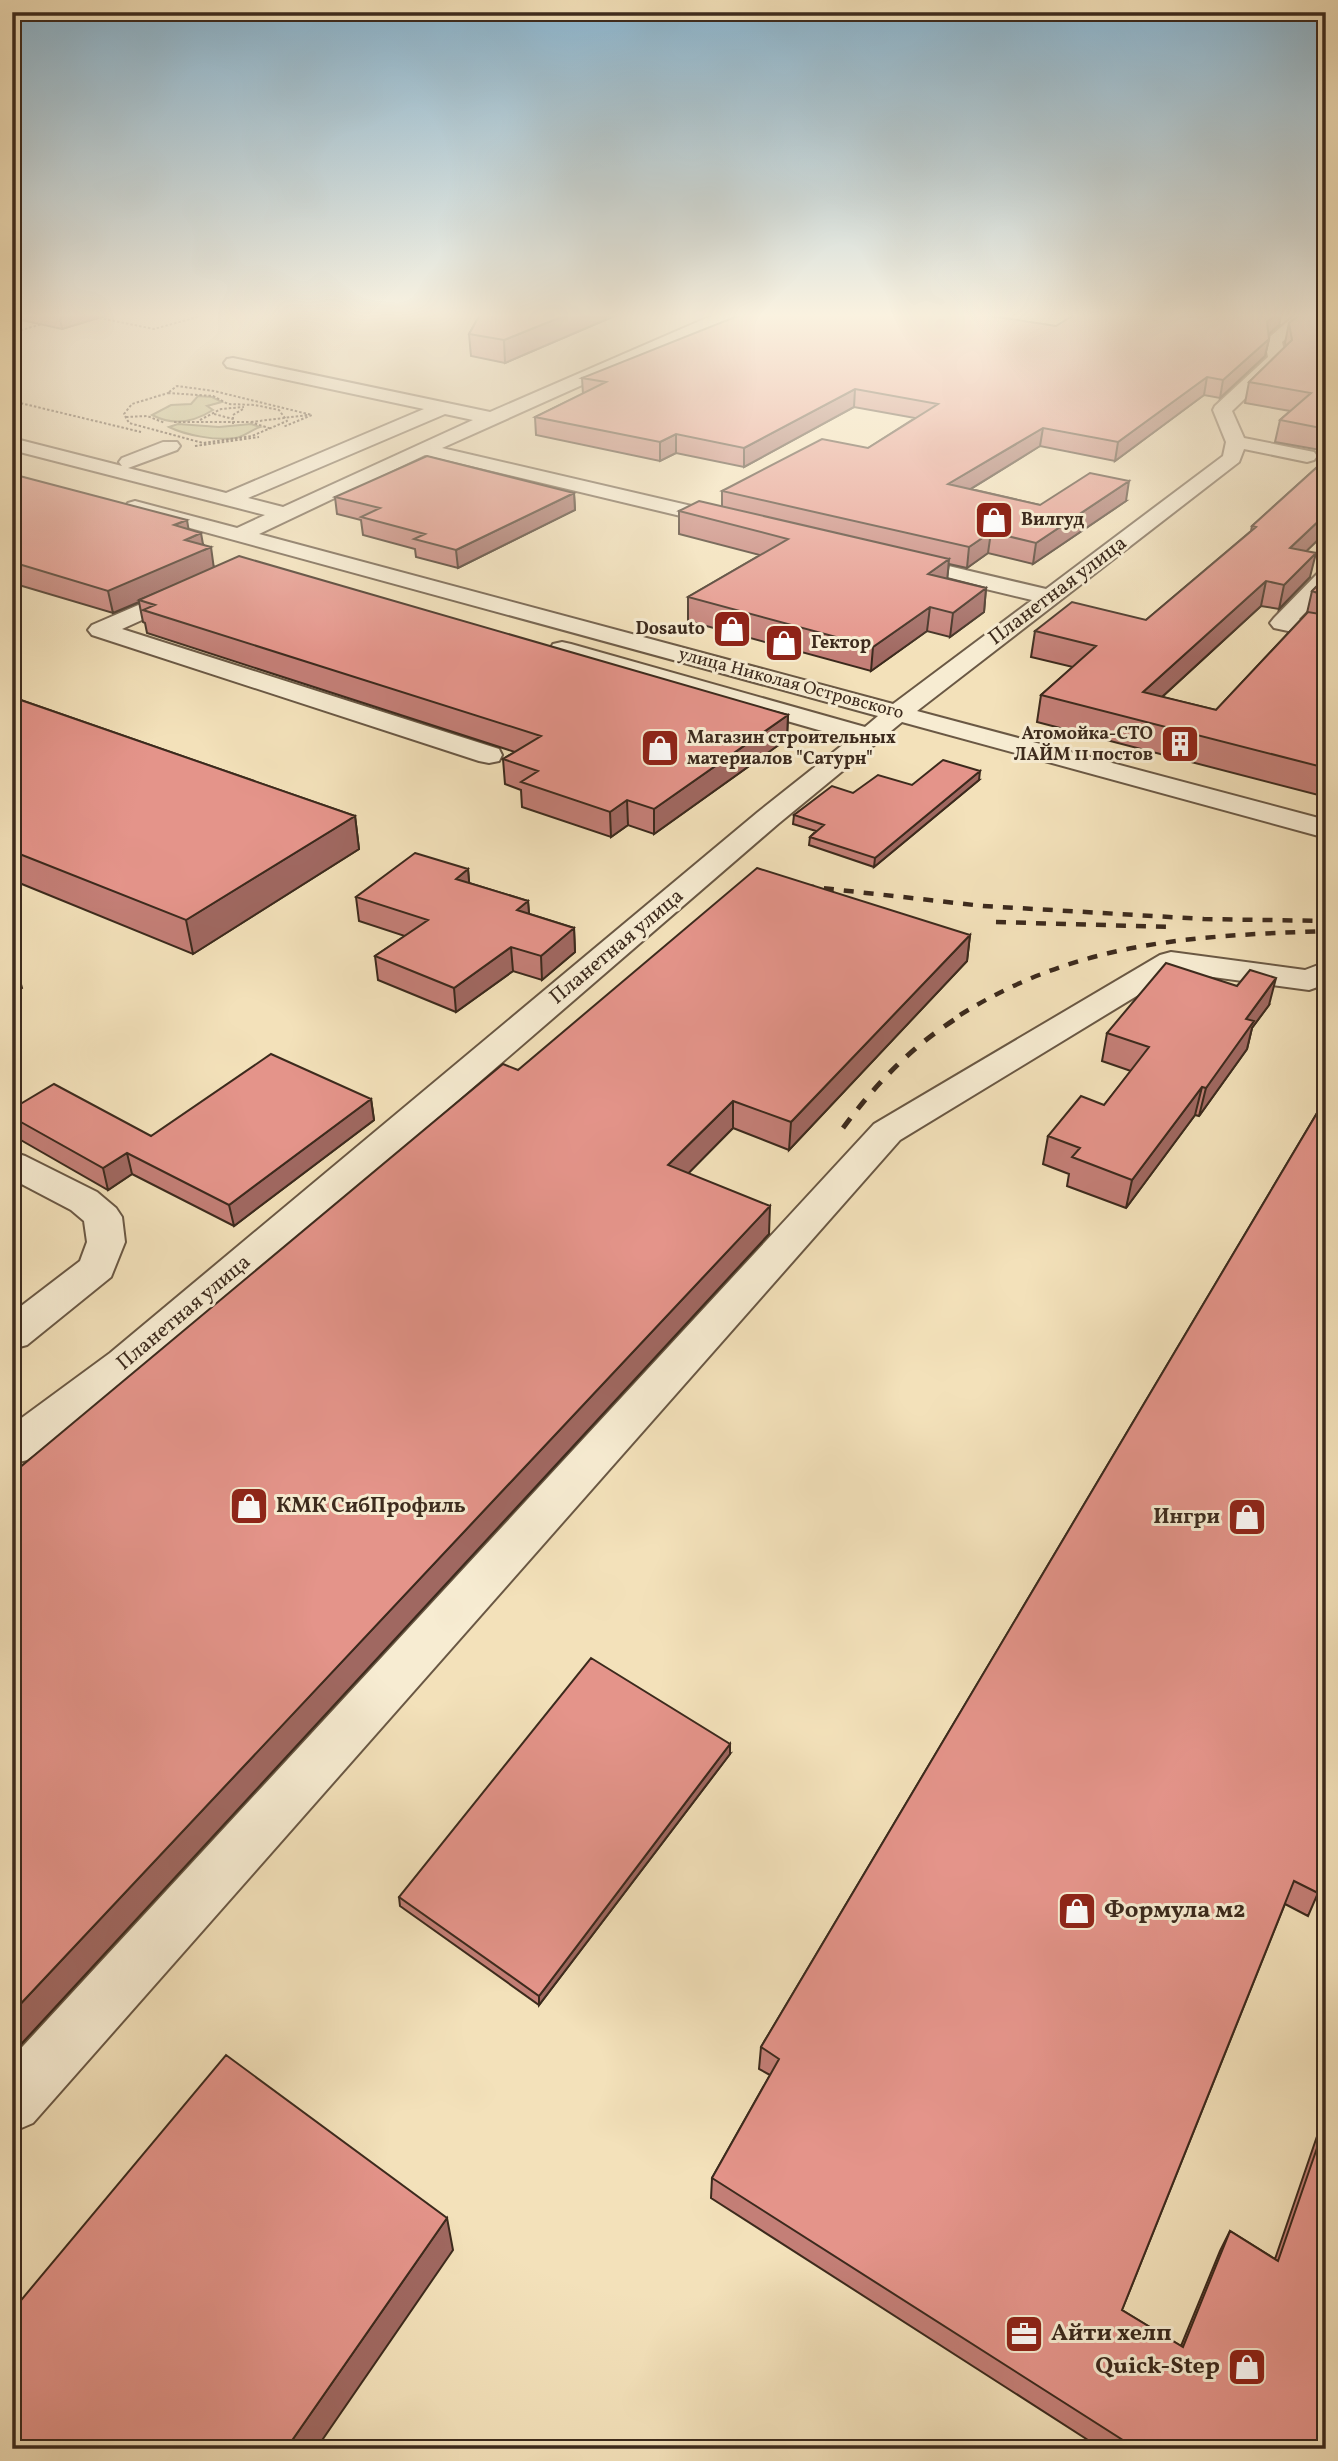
<svg xmlns="http://www.w3.org/2000/svg" width="1338" height="2461" font-family="Vollkorn,serif">
<style>
.green{fill:#c1c18c;stroke:#7e7654;stroke-width:2}
.lines{fill:none;stroke-linecap:round;stroke-linejoin:round}
.minor-casing{stroke:#6a5844;stroke-width:4}
.path{stroke:#3c2a1d;stroke-width:2;stroke-dasharray:2.5 2;stroke-linecap:butt}
.minor{fill:#f7ecd2;fill-rule:evenodd}
.rail-far1{stroke:#3c2a1d;stroke-width:4.5;stroke-dasharray:10 10;stroke-linecap:butt}
.rail{stroke:#3c2a1d;stroke-width:5;stroke-dasharray:12 12;stroke-linecap:butt}
.wall{fill:#c47f77;stroke:#3c2a1d;stroke-width:2}
.shaded-wall{fill:#a06861;stroke:#3c2a1d;stroke-width:2}
.building{fill:#e4948a;stroke:#3c2a1d;stroke-width:2}
.labels{text-anchor:middle;dominant-baseline:central;stroke-width:6;stroke-linejoin:round;paint-order:stroke}
.far-poi-label{font-size:18px;font-weight:bold;fill:#3c2a1d;stroke:#f7ecd2;text-anchor:start}
.far-street-label{font-size:18px;fill:#3c2a1d;stroke:#f7ecd2}
.street-label{font-size:21px;fill:#3c2a1d;stroke:#f7ecd2}
.poi-label{font-size:21px;font-weight:bold;fill:#3c2a1d;stroke:#f7ecd2;text-anchor:start}
.near-poi-label{font-size:24px;font-weight:bold;fill:#3c2a1d;stroke:#f7ecd2;text-anchor:start}
</style>
<rect width="100%" height="100%" fill="#f3e1ba"/>
<filter id="stains"><feTurbulence type="fractalNoise" baseFrequency=".00286" numOctaves="4"/><feColorMatrix values="0 0 0 0 .2 0 0 0 0 .09 0 0 0 0 .02 0 0 0 .5 -.17"/></filter>
<radialGradient id="worn" r=".72"><stop offset=".6" stop-color="#630" stop-opacity="0"/><stop offset="1" stop-color="#630" stop-opacity=".3"/></radialGradient>
<path class="green" d="M198,396l14,1 10,5 -15,4 6,4c-19,12 -40,16 -61,5l19,-10 20,-1z
M178,424l41,3 32,-3 9,3c-9,3 -16,10 -25,11 -19,3 -50,-3 -66,-11z"/>
<g class="lines">
<g class="minor-casing">
<path id="minor" d="M718,313h20l-2,3 -294,132 297,69 3,5 -3,5 -8,1 -306,-73 -166,79 634,170 139,-104 -142,-34 -3,-5 3,-5 8,-2 148,35 177,-133 3,-14 -13,-32 2,-4 53,-49 -3,-16 30,-26 31,2v10l-22,-4 -22,19 4,16 -3,4 -51,49 12,27 70,14 3,4 -3,4 -7,2 -63,-13 -5,13 -322,249 409,109v18l-424,-116 -124,102 -638,551 -113,85 -15,4v-39l98,-72 648,-541 92,-73 -297,-85 -3,-5 3,-5 9,-2 9,2 294,83 13,-11 -750,-205 -3,-4 3,-4 7,-2 102,27 28,-13 -253,-65v-12l110,28 -3,-4 3,-4 41,-16h14l3,4 -3,4 -49,18 98,25 198,-84 -197,-42 -3,-4 3,-4 6,-1 257,54zM445,414l28,6 -190,87 -35,-9z
M1326,571v20l-27,28 27,6v14l-52,-11 -4,-5 4,-5 44,-45z
M187,584l8,2 3,5 -3,5 -73,33 377,120 3,6 -3,6 -10,2 -10,-2 -387,-126 -4,-5 4,-5z
M1171,952l134,18 21,-8v22l-17,6 -133,-18 -276,168 -867,983 -21,9v-74l862,-934 286,-169z
M12,1152l13,4 72,36 19,16 6,9 3,25 -14,35 -84,68 -15,4v-36l68,-52 7,-19 -3,-21 -13,-11 -59,-31z"/>
</g>
<path class="path" d="M95,317l59,12 47,-13 -15,-3
M12,333l33,-10
M169,392l8,-6 37,5 98,24 -29,12
M168,393l45,3 15,8 27,1 24,5 8,11 -35,15 -49,7 -74,-20 -5,-9 8,-10z
M12,401l129,31
M214,414l19,5
M126,417l21,-1 18,7
M200,420l21,-11 23,-2
M174,422h76l22,7
M251,422l57,-7
M233,424v-9l10,-6
M195,446l64,-9"/>
<use href="#minor" class="minor"/>
<path class="rail-far1" d="M804,886l179,20 221,13 122,2
M996,922l176,5
M960,1015c119,-74 231,-79 366,-84"/>
<path class="rail" d="M843,1128c36,-48 69,-82 120,-114"/>
</g>
<path class="wall" d="M12,313h102l-52,16 -50,-11z
M481,313h150v2l-12,-1 -114,49 -34,-7 -2,-22z
M1326,313v138l-51,-9 5,-22 10,-9 -45,-8 4,-21 37,-36 -1,-3 4,-20z
M1279,325l-11,10 1,4 -4,17 -45,42 -16,-3 -89,66 -75,-15 -69,43 69,16 86,-4 -93,63 -45,-11 -21,15 -18,-4 -2,14 39,10 -2,24 -34,25 -23,-6 -56,40 -183,-50v-24l72,-42 -81,-21v-23l43,-5v-15l146,-43 47,-30 -61,-11 -110,60 -68,-14 -16,8 -124,-26 -1,-18 48,-23 -1,-16 474,-52z
M1326,459v73l-20,19 4,26 -31,32 -18,-3 -99,91 54,13 91,-97 5,-22 14,-14v220l-289,-75 4,-27 32,-28 -42,-10 4,-26 111,-11 105,-89 1,-5z
M12,474l176,55 16,16 10,22 574,148 -1,24 -133,95 -26,-9 -17,12 -89,-30 -1,-17 -16,-6 -2,-25 12,-7 -368,-119 -2,-10 -2,-1 -4,-20 -26,11 -101,-30z
M574,493l1,17 -117,58 -42,-11 -1,-8 -52,-14 -2,-15 -24,-6 -2,-17z
M12,697l343,119 4,33 -166,105 -181,-74z
M979,780l-105,87 -65,-22 1,-8 6,-6 -23,-7 1,-9 59,-22 59,-8z
M468,869l1,14 59,18 1,13 45,14 1,24 -33,28 -29,-9 -57,41 -78,-32 -3,-24 30,-20 -46,-15 -3,-24z
M970,935l-3,26 -178,189 -56,-22 -45,45 81,61 -757,820v-580l506,-404z
M1269,1005l-17,23 -5,21 -48,67 -4,-1 -69,93 -59,-22 2,-12 -26,-10 5,-28 56,-31 27,-34 -29,-10 5,-28z
M1326,1098l-8,795 -10,23 -23,-12 -163,406 59,36 39,-95 10,-20 45,28 51,-149v339h-224l-391,-251 1,-20 58,-103 -11,-6 2,-22z
M371,1099l3,21 -140,106 -102,-52 -24,16 -96,-55v-26l139,27z
M730,1754l-191,251 -139,-99 -1,-9z"/>
<path class="shaded-wall" d="M59,313h55l-52,16z
M571,313h48v1l-114,49 -1,-23z
M1278,313h4l-3,12 -16,14 4,-17z
M1269,339l-4,17 -45,42 3,-18z
M1207,377l-3,18 -89,66 3,-19z
M855,389l-1,18 -110,60v-19z
M1043,428l-3,18 -94,58 2,-20z
M676,434v19l-16,8v-19z
M1129,481l-3,20 -93,63 3,-21z
M574,493l1,17 -117,58 -2,-18z
M1326,514v18l-41,40 5,-24z
M187,520l3,18 11,-5 3,17 7,-3 3,22 -75,31v2l-26,11 -5,-22 66,-66z
M991,532l-3,21 -21,15 2,-21z
M1316,553l-6,24 -31,32 5,-24z
M949,559l-2,23 -19,-8z
M1266,581l-5,25 -122,112 4,-26z
M986,588l-2,24 -34,25 3,-24z
M930,607l-3,24 -56,40 2,-24z
M788,715l-1,24 -133,95v-25z
M980,771l-1,9 -105,87 1,-9z
M627,800l1,25 -17,12 -1,-25z
M355,816l4,33 -166,105 -7,-34z
M468,869l2,23 -14,-13z
M528,901l2,24 -13,-15z
M574,928l1,24 -33,28 -1,-24z
M970,935l-3,26 -178,189 2,-28z
M511,947l2,24 -57,41 -2,-24z
M14,958l8,30 -10,6v-35z
M1276,978l-7,27 -17,23 -5,21 -48,67 7,-28 40,-69z
M1202,1087l-7,28 -69,93 6,-28z
M371,1099l3,21 -140,106 -5,-21z
M733,1101v27l-65,66v-29z
M127,1153l5,21 -24,16 -5,-22z
M770,1206l-1,28 -757,820v-41z
M730,1744v10l-191,251v-9z
M447,2218l6,32 -137,199h-30z"/>
<path class="building" d="M481,313h90l-67,27 -35,-6z
M745,313h227l84,13 21,-13h201l-11,9 2,17 -46,41 -16,-3 -89,65 -75,-14 -95,56 92,21 50,-32 39,8 -93,62 -45,-11 -22,15 -247,-56 100,-52 46,9 70,-44 -83,-15 -111,59 -68,-14 -16,8 -125,-25 71,-35 -24,-4z
M1302,313h24v116l-46,-9 31,-27 -62,-11 43,-42 -3,-17z
M427,456l147,37 -118,57 -42,-11 11,-5 -64,-17 19,-9 -45,-11z
M1326,459v55l-36,34 26,5 -32,32 -18,-4 -123,111 73,18 92,-98 18,3v153l-285,-73 55,-49 -61,-15 37,-29 74,18 110,-93 -4,-1z
M12,474l175,46 -13,5 27,8 -16,7 26,7 -103,44 -96,-29z
M699,501l250,58 -21,15 58,14 -33,25 -23,-6 -57,40 -185,-50 100,-58 -109,-28z
M239,556l549,159 -134,94 -27,-9 -17,12 -89,-30 17,-11 -35,-12 38,-23 -398,-126 12,-5 -16,-5z
M1326,577v19l-14,-5z
M12,697l343,119 -169,104 -174,-69z
M943,760l37,11 -105,87 -65,-21 14,-12 -30,-10 38,-29 21,7 25,-18 34,10z
M415,853l53,16 -12,10 72,22 -11,9 57,18 -33,28 -30,-9 -57,41 -79,-32 53,-36 -72,-23z
M757,868l213,67 -179,187 -58,-21 -65,64 102,41 -758,807v-539l491,-410 15,6z
M1166,963l71,23 13,-16 26,8 -30,41 8,2 -48,67 -4,-1 -70,93 -60,-23 8,-9 -32,-12 33,-40 23,9 45,-58 -42,-14z
M271,1054l100,45 -142,106 -102,-52 -24,15 -91,-51v-8l42,-25 97,52z
M1326,1098v775l-8,20 -24,-12 -172,429 61,37 47,-116 48,30 48,-139v327h-189l-425,-271 67,-119 -18,-12z
M591,1658l139,86 -191,252 -140,-99z
M226,2055l221,163 -161,231h-274v-138z"/>
<linearGradient id="sky" x2="0" y2="1"><stop stop-color="#89b7d4"/><stop offset="0.48" stop-color="#faf2e0"/><stop offset="1" stop-color="#faf2e0" stop-opacity="0"/></linearGradient>
<rect width="1338" height="657" fill="url(#sky)"/>
<defs>
<g id="shop-square" transform="scale(2.0125)"><rect x="-9" y="-9" width="18" height="18" rx="4" fill="#8f2418" stroke="#f7ecd2"/><path d="M-5-2.5h2.3a2.7 3.5 0 0 1 5.4 0H5L5.5 6h-11ZM-1.5-2.5h3a1.5 2.3 0 0 0-3 0Z" fill="#fff"/></g>
<g id="building-square" transform="scale(2.0125)"><rect x="-9" y="-9" width="18" height="18" rx="4" fill="#8f2418" stroke="#f7ecd2"/><path d="M-4-6H4V6H1V3H-1V6H-4ZM-2.5-4.3h1.7v1.8h-1.7ZM.8-4.3h1.7v1.8H.8ZM-2.5-1h1.7V.8h-1.7ZM.8-1h1.7V.8H.8Z" fill="#fff"/></g>
<g id="office-square" transform="scale(2.0125)"><rect x="-9" y="-9" width="18" height="18" rx="4" fill="#8f2418" stroke="#f7ecd2"/><path d="M-6-3h4V-5.5h4V-3h4V5H-6ZM-1-4.5V-3h2v-1.5ZM-6 0V1H6V0Z" fill="#fff"/></g>
</defs>
<g fill-rule="evenodd">
<use href="#shop-square" x="994" y="520"/>
<use href="#shop-square" x="732" y="629"/>
<use href="#shop-square" x="784" y="643"/>
<use href="#building-square" x="1180" y="744"/>
<use href="#shop-square" x="660" y="748"/>
<use href="#shop-square" x="249" y="1506"/>
<use href="#shop-square" x="1247" y="1517"/>
<use href="#shop-square" x="1077" y="1911"/>
<use href="#office-square" x="1024" y="2334"/>
<use href="#shop-square" x="1247" y="2367"/>
</g>
<g class="labels">
<g class="far-poi-label">
<text x="1021" y="520">Вилгуд</text>
<text x="705" y="629" text-anchor="end">Dosauto</text>
<text x="811" y="643">Гектор</text>
<text x="1153" y="734" text-anchor="end">Атомойка-СТО<tspan x="1153" dy="21">ЛАЙМ 11 постов</tspan></text>
<text x="687" y="738">Магазин строительных<tspan x="687" dy="21">материалов "Сатурн"</tspan></text>
</g>
<g class="far-street-label">
<text transform="translate(791 684) rotate(15)">улица Николая Островского</text>
</g>
<g class="street-label">
<text transform="translate(1058 591) rotate(-37)">Планетная улица</text>
<text transform="translate(617 947) rotate(-40)">Планетная улица</text>
<text transform="translate(184 1313) rotate(-40)">Планетная улица</text>
</g>
<g class="poi-label">
<text x="276" y="1506">КМК СибПрофиль</text>
<text x="1220" y="1517" text-anchor="end">Ингри</text>
</g>
<g class="near-poi-label">
<text x="1104" y="1911">Формула м2</text>
<text x="1051" y="2334">Айти хелп</text>
<text x="1220" y="2367" text-anchor="end">Quick-Step</text>
</g>
</g>
<rect width="1338" height="2461" fill="none" stroke="#f3e1ba" stroke-width="42"/>
<rect x="14" y="14" width="1310" height="2433" fill="none" stroke="#3c2a1d" stroke-width="3.5"/>
<rect x="21" y="21" width="1296" height="2419" fill="none" stroke="#3c2a1d" stroke-width="2"/>
<rect width="100%" height="100%" filter="url(#stains)"/>
<rect width="100%" height="100%" fill="url(#worn)"/>
</svg>
